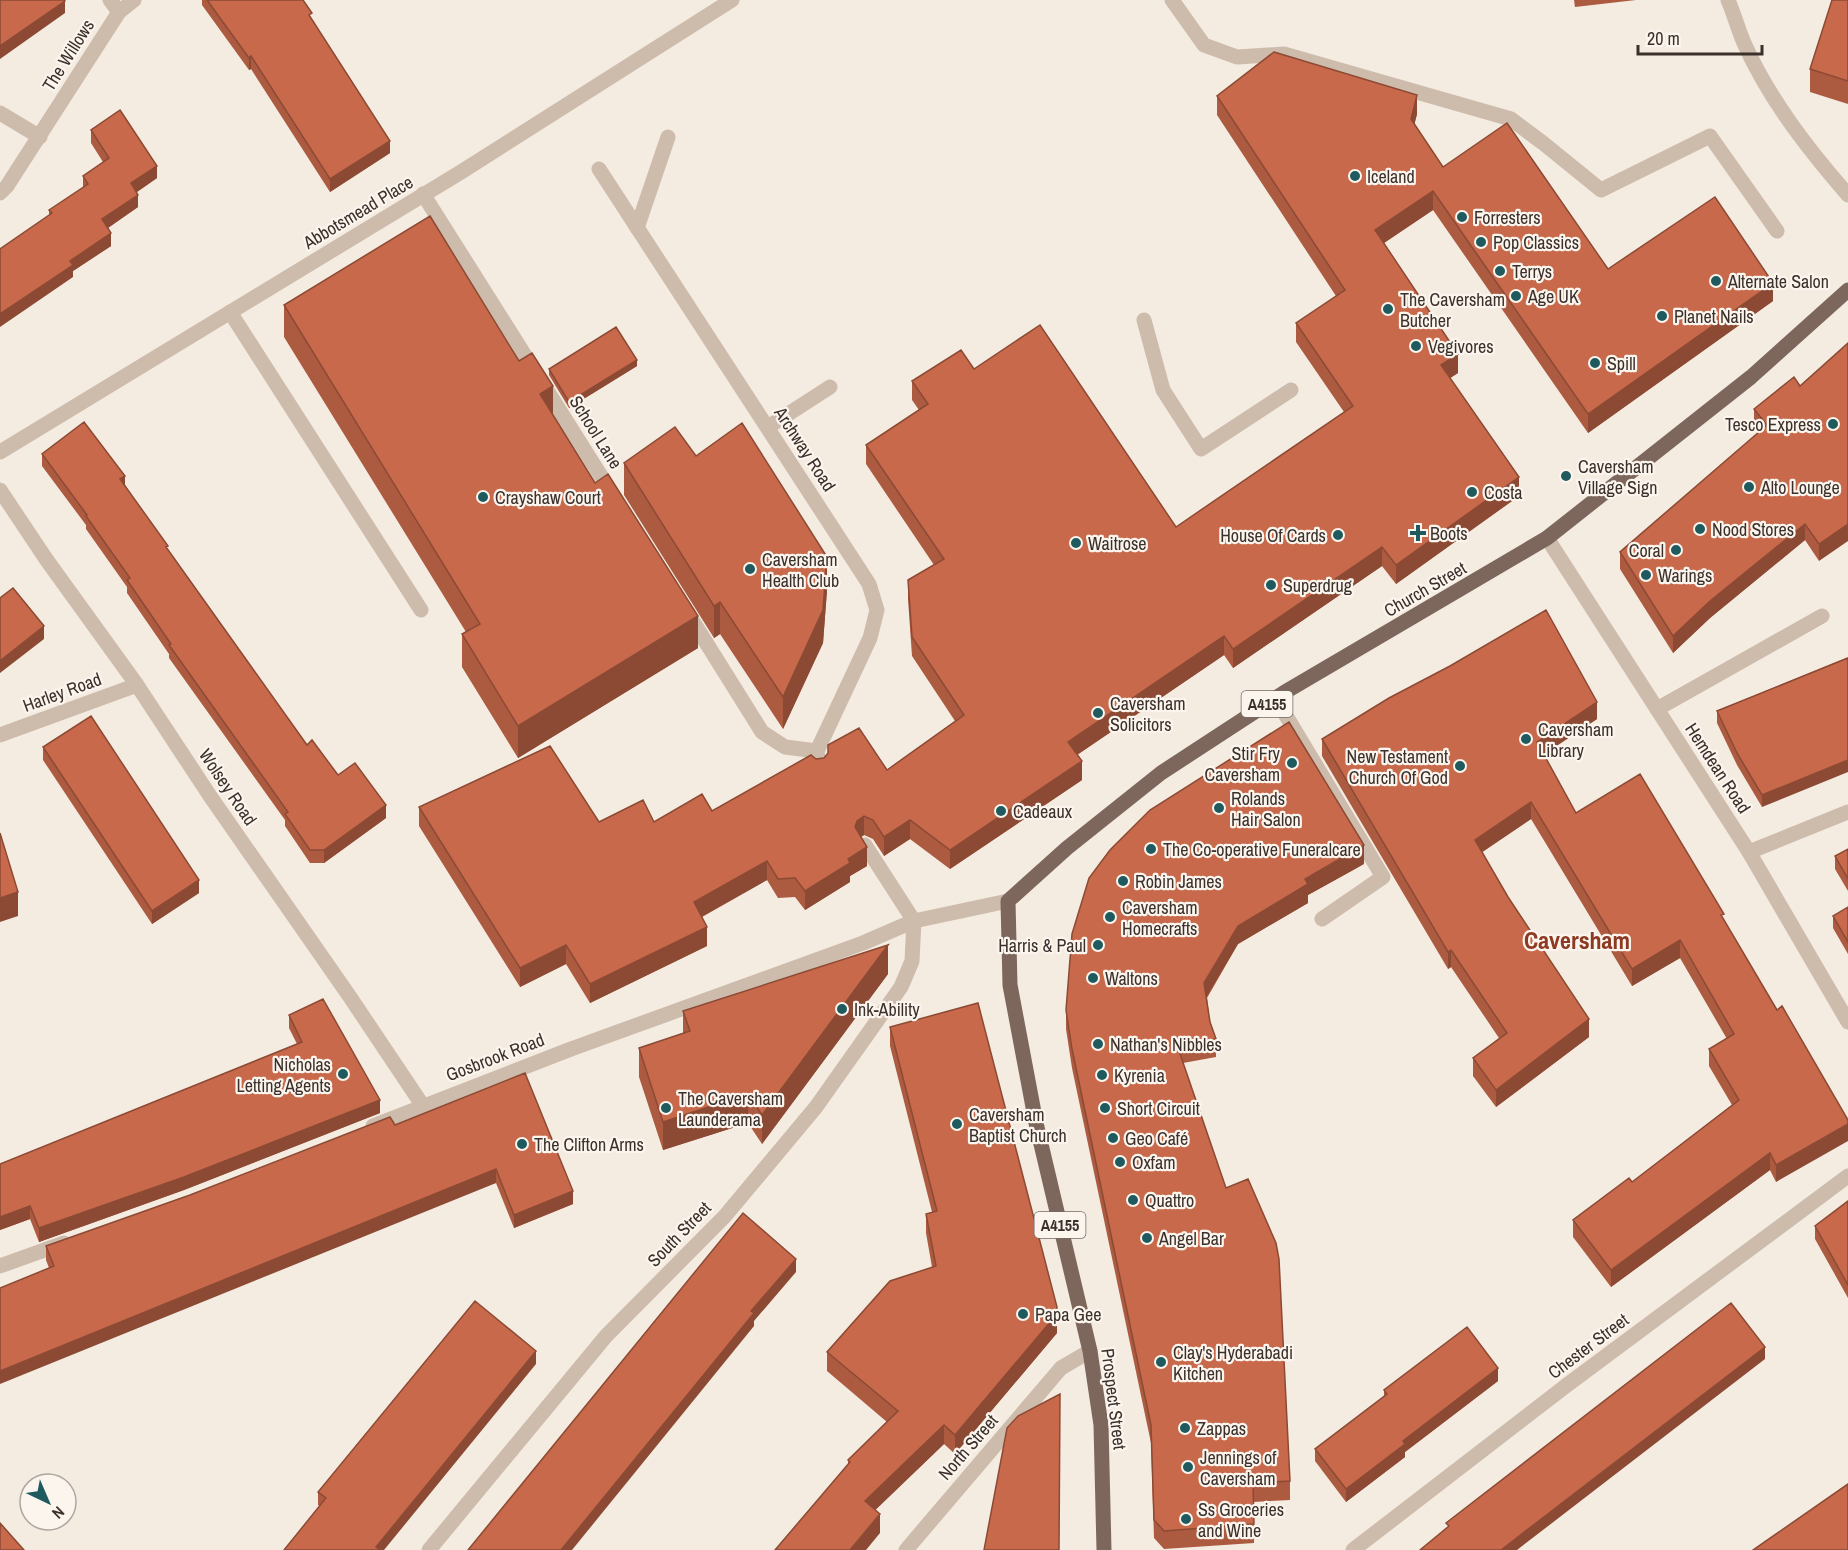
<svg xmlns="http://www.w3.org/2000/svg" width="1848" height="1550" font-family="'Archivo Narrow',sans-serif">
<style>
.lines{fill:none;stroke-linecap:round;stroke-linejoin:round}
.service{stroke:#cdbbac;stroke-width:15}
.minor{stroke:#cdbbac;stroke-width:15}
.tertiary{stroke:#cdbbac;stroke-width:15}
.primary{stroke:#7d675c;stroke-width:15}
.wall{fill:#ac5a40}
.shaded-wall{fill:#8c4a34}
.building{fill:#c8694b;stroke:#8c4a34;stroke-width:1.5}
.poi-dot{fill:#1f5a5e;stroke:#fbf5ee;stroke-width:2}
.labels{text-anchor:middle;dominant-baseline:central;stroke-width:4.5;stroke-linejoin:round;paint-order:stroke}
.shield{fill:#fbf5ee;stroke:#756b66;stroke-width:1.5}
.shield-label{font-size:16px;font-weight:bold;fill:#3b302b}
.street-label{font-size:18px;fill:#3b302b;stroke:#fbf5ee}
.poi-label{font-size:18px;fill:#3b302b;stroke:#fbf5ee;text-anchor:start}
.district-label{font-size:24px;font-weight:bold;fill:#8c3b22;stroke:#fbf5ee}
</style>
<rect width="100%" height="100%" fill="#f4ebe1"/>
<g class="lines">
<path class="service" d="M110,0l9,12
M1172,0l32,45 33,12 47,-3 227,65 32,24 58,47 109,-54 67,95
M1728,0c6,14 10,29 16,43 25,56 64,106 104,152
M423,194l190,301
M637,228l31,-91
M230,312l191,298
M1144,320l19,70 38,59 90,-59
M768,427l62,-40
M687,612l75,120 23,15 32,4
M1276,699l107,178 -61,42
M1657,709l165,-93"/>
<path class="minor" d="M0,113l40,24
M599,169l270,415 8,26 -7,28 -53,113 2,18
M0,193l7,-7 112,-174 15,-12
M0,452l461,-280 271,-172
M0,490l46,69 91,126 73,111 140,201 73,109
M0,735l137,-50
M1749,852l99,-40
M429,1550l177,-214 119,-120 91,-109 85,-120 11,-26 2,-40 -49,-76
M906,1550l155,-182 29,-17
M1353,1550l214,-165 281,-209"/>
<path class="tertiary" d="M1547,538l202,314 99,170
M373,1126l198,-77 292,-106 51,-22 94,-20
M0,1266l64,-23"/>
<path class="primary" d="M1104,1550l-3,-125 -11,-74 -54,-228 -26,-138 -2,-84 59,-53 94,-75 124,-81 262,-154 204,-161 97,-87"/>
</g>
<path class="wall" d="M202,0h101l9,20 78,133 -60,39 -79,-123 -2,1 -47,-65z
M1574,0h62l-61,7z
M1848,0v104l-38,-12v-23z
M1217,96l200,18 -3,11 29,42 165,102 165,32 -185,132 -155,-223 -49,33 74,130 -8,5 69,118 -123,88 -14,-18 -149,102 -9,-13 -147,100 5,25 -132,89 -40,-30 -26,17 -11,-17 -9,-4 -3,2 6,29 -17,10v6l-45,28 -10,-13 -17,1 -11,-18 -65,37 5,29 -117,57 -24,-39 -46,23 -101,-161v-19l180,15h55l58,-11 104,-52 71,11 68,-49 -43,-65 -4,-57v-19l26,-15 -68,-101v-19l53,-35 -7,-10v-19l62,-12 202,158 168,-115 -48,-70v-19l40,-27 -119,-181z
M91,130l66,48 -20,14 1,15 -30,21 3,18 -38,25v6l-24,-62v-5l34,-22v-12l20,-14 -12,-19z
M284,305l269,110 145,233 -180,110 -56,-91v-33l4,-2 -182,-295z
M1848,343l-29,218 -14,-21 -95,78 -37,35 -53,-84v-17l139,-120 -5,-6v-17l46,-23z
M637,366l-68,42 -20,-33v-6z
M42,454l83,31 43,65 139,195 31,30 48,43 -62,45h-14l-25,-37v-6l-116,-162v-4l-42,-61v-6l-41,-58v-4l-44,-59z
M696,456l131,134 -4,53 -40,86 -63,-95 -6,4 -90,-143v-32z
M1848,657l-86,150 -25,-42 -20,-42v-12z
M1597,719l-53,35 32,59 148,107 53,90 -1,172 -6,-12 -159,117 -38,-50v-17l59,-38 100,-77 -23,-39v-17l18,-10 -47,-81 -48,28 -101,-167 -49,33 107,185 -93,70 -23,-31v-18l26,-20 -48,-71 -3,2 -126,-213v-17z
M43,747l156,146 -47,31 -109,-164z
M1848,849v42l-13,-22v-13z
M1364,864l-56,31v8l-70,41 -31,54 3,24 6,17v18l-33,6 107,418v19l-37,2 1,41 -90,6 -10,-11 -3,-95 -79,-375 -6,-39v-19z
M1848,907v47l-15,-26v-12z
M888,974l-126,170 -14,-21 -85,27 -24,-73v-29l44,-15v-22z
M289,1015l91,98 -196,77 -145,52 -9,-23 -30,11v-66l297,-120 -8,-16z
M890,1027l167,306 -102,121 -11,-10 -69,66 5,23 -32,-68v-5l39,-38 -60,-51v-19l105,-85 -6,-34v-19l6,-2 -42,-166z
M395,1125l178,79 -59,24 -18,-45 -447,85 -3,-8v-14z
M1848,1201v97l-33,-59v-13z
M536,1364l-216,142 -2,-1v-13z
M1498,1381l-93,71v5l-59,45 -31,-41v-12l69,-52v-7z"/>
<path class="shaded-wall" d="M65,1v12l-65,46v-13z
M251,56v13l-2,1v-12z
M1417,95v19l-6,24v-19z
M390,141v12l-60,39v-13z
M157,166v12l-26,18v-13z
M1433,191v19l-58,39v-19z
M138,195v12l-36,25v-13z
M111,233v13l-38,25v6l-73,50v-13l70,-53z
M1773,283v18l-185,132v-19z
M1458,354v19l-17,11v-19z
M637,360v6l-68,42v-6z
M553,386v32l-13,-24z
M125,476v13l-5,-10z
M1519,477v19l-123,88v-19z
M1805,524v16l-95,78 -37,35v-17l37,-35z
M1848,524v17l-29,20v-17z
M1382,547v19l-149,102v-19z
M827,557v33l-4,53 -40,86v-32z
M720,602v32l-6,4v-32z
M698,616v32l-180,110v-32z
M44,626v13l-44,34v-12z
M1224,636v19l-156,106v-19z
M1597,702v17l-60,40v-17z
M1848,760v12l-86,35v-12z
M1082,761v19l-132,89v-19z
M1531,802v17l-56,38v-17z
M386,805v13l-62,45v-13z
M864,816v19l-7,5 -2,-13 2,-6z
M910,820v19l-26,17v-19z
M1364,845v19l-56,31v8l-70,41 -34,57v-18l34,-57 67,-47z
M867,847v19l-17,10v6l-45,28v-19l43,-32z
M767,861v19l-73,41v-19z
M199,880v13l-47,31v-13z
M18,892v24l-18,6v-24z
M707,927v19l-117,57v-19z
M1680,940v18l-48,28v-17z
M566,945v19l-46,23v-19z
M888,945v29l-126,170v-29z
M1451,950v17l-3,2v-17z
M1589,1019v18l-93,70v-17z
M748,1094v29l-85,27v-28z
M380,1100v13l-196,77 -145,52v-14z
M1848,1124v17l-72,41v-17z
M1770,1153v17l-159,117v-17z
M496,1169v14l-496,201v-13z
M573,1191v13l-59,24v-13z
M30,1206v13l-30,11v-13z
M796,1259v13l-42,49v5l-182,224h-11l190,-239z
M1057,1314v19l-102,121v-19z
M1765,1347v12l-248,191h-16z
M536,1351v13l-152,186h-8v-3z
M1498,1368v13l-93,71v5l-59,45v-13l57,-48z
M944,1425v19l-79,76v-19z
M880,1514v19l-14,17h-16z"/>
<path class="building" d="M0,0h64l1,1 -65,45z
M207,0h96l9,13 -3,2 81,126 -60,38 -79,-123 -2,2z
M1832,0h16v81l-38,-12z
M1274,52l143,43 -6,24 32,48 64,-44 101,146 107,-72 58,86 -185,131 -155,-223 -58,39 83,124 -17,11 78,112 -123,88 -14,-18 -149,102 -9,-13 -156,106 14,19 -132,89 -40,-30 -26,17 -11,-17 -9,-4 -7,5 -2,6 12,20 -19,12 2,4 -45,28 -10,-13 -17,1 -11,-18 -73,41 13,25 -117,57 -24,-39 -46,23 -101,-161 131,-61 49,76 44,-22 11,22 48,-28 10,17 99,-56 5,4 8,-1 4,-5v-8l31,-17 28,42 77,-55 -52,-78 -4,-57 36,-21 -78,-114 62,-41 -16,-23 49,-31 13,19 66,-44 136,202 177,-121 -57,-83 49,-33 -128,-194z
M120,110l37,56 -26,17 7,12 -36,24 9,14 -41,28 3,4 -73,49v-65l52,-36 -3,-3 39,-26 -5,-8 26,-18 -18,-28z
M430,216l89,145 13,-8 21,33 -13,8 55,89 13,-9 90,142 -180,110 -56,-92 18,-10 -196,-319z
M616,327l21,33 -68,42 -20,-33z
M1848,343v181l-29,20 -14,-20 -95,77 -37,35 -53,-84 147,-127 -13,-16 40,-32 6,9z
M84,422l41,54 -5,3 48,67 -2,1 141,198 5,-5 26,35 17,-12 31,42 -62,45h-14l-25,-36 3,-2 -119,-167 2,-1 -44,-64 3,-2 -44,-62 1,-1 -45,-61z
M742,423l85,134 -4,53 -40,87 -63,-95 -6,4 -90,-143 51,-36 21,29z
M13,588l31,38 -44,35v-63z
M1546,610l51,92 -60,40 39,71 64,-39 84,140 -3,1 56,95 5,-4 66,114v4l-72,41 -6,-12 -159,117 -38,-50 56,-42 3,4 107,-82 -30,-51 25,-15 -54,-94 -48,29 -101,-167 -56,38 33,57 81,122 -93,71 -23,-32 34,-25 -56,-83 -3,2 -126,-213 67,-41 61,-32z
M1848,658v102l-86,35 -25,-42 -20,-42z
M91,716l108,164 -47,31 -109,-164z
M1289,722l75,123 -59,34 3,5 -70,42 -34,57 6,39 6,17 -39,6 49,143 22,-9 28,64 3,16 11,222 -37,2 1,41 -90,7 -10,-11 -3,-95 -79,-376 -6,-39 6,-76 17,-56 21,-28 40,-40z
M0,833l18,59 -18,6z
M1848,849v30l-13,-23z
M1848,907v35l-15,-26z
M888,945l-126,170 -14,-21 -85,28 -24,-74 51,-17 -7,-20z
M323,999l57,101 -196,77 -145,51 -9,-22 -30,11v-53l302,-122 -13,-27z
M978,1003l79,304v7l-102,121 -11,-10 -79,76 15,13 -30,36h-75l75,-88 -2,-2 50,-49 -71,-59 63,-71 46,-15 -10,-52 11,-3 -47,-184z
M525,1073l48,118 -59,24 -18,-46 -496,202v-83l54,-22 -8,-20 144,-51 200,-78 5,8z
M1848,1201v84l-33,-59z
M743,1213l53,46 -45,52 3,2 -193,237h-93z
M475,1301l61,50 -160,196 3,2 -1,1h-94l42,-52 -8,-6z
M1731,1303l34,44 -264,203h-81l29,-24 -3,-3z
M1467,1327l31,41 -95,73 2,3 -59,45 -31,-40 72,-55 -3,-4z
M1060,1394l-1,156h-75l23,-122 11,-12z
M1848,1484v66h-95z
M0,1523l24,27h-24z"/>
<g class="poi-dot">
<circle cx="1355" cy="176" r="6"/>
<circle cx="1462" cy="217" r="6"/>
<circle cx="1481" cy="242" r="6"/>
<circle cx="1500" cy="271" r="6"/>
<circle cx="1716" cy="281" r="6"/>
<circle cx="1516" cy="296" r="6"/>
<circle cx="1388" cy="309" r="6"/>
<circle cx="1662" cy="316" r="6"/>
<circle cx="1416" cy="346" r="6"/>
<circle cx="1595" cy="363" r="6"/>
<circle cx="1833" cy="424" r="6"/>
<circle cx="1566" cy="476" r="6"/>
<circle cx="1749" cy="487" r="6"/>
<circle cx="1472" cy="492" r="6"/>
<circle cx="483" cy="497" r="6"/>
<circle cx="1700" cy="529" r="6"/>
<path d="M1415 524h6v6h6v6h-6v6h-6v-6h-6v-6h6z"/>
<circle cx="1338" cy="535" r="6"/>
<circle cx="1076" cy="543" r="6"/>
<circle cx="1676" cy="550" r="6"/>
<circle cx="750" cy="569" r="6"/>
<circle cx="1646" cy="575" r="6"/>
<circle cx="1271" cy="585" r="6"/>
<circle cx="1098" cy="713" r="6"/>
<circle cx="1526" cy="739" r="6"/>
<circle cx="1292" cy="763" r="6"/>
<circle cx="1460" cy="766" r="6"/>
<circle cx="1219" cy="808" r="6"/>
<circle cx="1001" cy="811" r="6"/>
<circle cx="1151" cy="849" r="6"/>
<circle cx="1123" cy="881" r="6"/>
<circle cx="1110" cy="917" r="6"/>
<circle cx="1098" cy="945" r="6"/>
<circle cx="1093" cy="978" r="6"/>
<circle cx="842" cy="1009" r="6"/>
<circle cx="1098" cy="1044" r="6"/>
<circle cx="343" cy="1074" r="6"/>
<circle cx="1102" cy="1075" r="6"/>
<circle cx="666" cy="1108" r="6"/>
<circle cx="1105" cy="1108" r="6"/>
<circle cx="957" cy="1124" r="6"/>
<circle cx="1113" cy="1138" r="6"/>
<circle cx="522" cy="1144" r="6"/>
<circle cx="1120" cy="1162" r="6"/>
<circle cx="1133" cy="1200" r="6"/>
<circle cx="1147" cy="1238" r="6"/>
<circle cx="1023" cy="1314" r="6"/>
<circle cx="1161" cy="1362" r="6"/>
<circle cx="1185" cy="1428" r="6"/>
<circle cx="1188" cy="1467" r="6"/>
<circle cx="1186" cy="1519" r="6"/>
</g>
<g class="labels">
<g class="shield">
<rect x="1241.5" y="691" width="51" height="26" rx="4.5"/>
<rect x="1034.5" y="1212" width="51" height="26" rx="4.5"/>
</g>
<g class="shield-label">
<text x="1267" y="704">A4155</text>
<text x="1060" y="1225">A4155</text>
</g>
<g class="street-label">
<text transform="translate(68 55) rotate(-58)">The Willows</text>
<text transform="translate(358 212) rotate(-31)">Abbotsmead Place</text>
<text transform="translate(596 432) rotate(58)">School Lane</text>
<text transform="translate(805 449) rotate(57)">Archway Road</text>
<text transform="translate(1425 589) rotate(-30)">Church Street</text>
<text transform="translate(62 692) rotate(-20)">Harley Road</text>
<text transform="translate(1718 768) rotate(57)">Hemdean Road</text>
<text transform="translate(228 787) rotate(56)">Wolsey Road</text>
<text transform="translate(495 1057) rotate(-21)">Gosbrook Road</text>
<text transform="translate(679 1234) rotate(-46)">South Street</text>
<text transform="translate(1588 1346) rotate(-37)">Chester Street</text>
<text transform="translate(1114 1399) rotate(83)">Prospect Street</text>
<text transform="translate(968 1447) rotate(-49)">North Street</text>
</g>
<g class="poi-label">
<text x="1367" y="176">Iceland</text>
<text x="1474" y="217">Forresters</text>
<text x="1493" y="242">Pop Classics</text>
<text x="1512" y="271">Terrys</text>
<text x="1728" y="281">Alternate Salon</text>
<text x="1528" y="296">Age UK</text>
<text x="1400" y="299">The Caversham<tspan x="1400" dy="21">Butcher</tspan></text>
<text x="1674" y="316">Planet Nails</text>
<text x="1428" y="346">Vegivores</text>
<text x="1607" y="363">Spill</text>
<text x="1821" y="424" text-anchor="end">Tesco Express</text>
<text x="1578" y="466">Caversham<tspan x="1578" dy="21">Village Sign</tspan></text>
<text x="1761" y="487">Alto Lounge</text>
<text x="1484" y="492">Costa</text>
<text x="495" y="497">Crayshaw Court</text>
<text x="1712" y="529">Nood Stores</text>
<text x="1430" y="533">Boots</text>
<text x="1326" y="535" text-anchor="end">House Of Cards</text>
<text x="1088" y="543">Waitrose</text>
<text x="1664" y="550" text-anchor="end">Coral</text>
<text x="762" y="559">Caversham<tspan x="762" dy="21">Health Club</tspan></text>
<text x="1658" y="575">Warings</text>
<text x="1283" y="585">Superdrug</text>
<text x="1110" y="703">Caversham<tspan x="1110" dy="21">Solicitors</tspan></text>
<text x="1538" y="729">Caversham<tspan x="1538" dy="21">Library</tspan></text>
<text x="1280" y="753" text-anchor="end">Stir Fry<tspan x="1280" dy="21">Caversham</tspan></text>
<text x="1448" y="756" text-anchor="end">New Testament<tspan x="1448" dy="21">Church Of God</tspan></text>
<text x="1231" y="798">Rolands<tspan x="1231" dy="21">Hair Salon</tspan></text>
<text x="1013" y="811">Cadeaux</text>
<text x="1163" y="849">The Co-operative Funeralcare</text>
<text x="1135" y="881">Robin James</text>
<text x="1122" y="907">Caversham<tspan x="1122" dy="21">Homecrafts</tspan></text>
<text x="1086" y="945" text-anchor="end">Harris &amp; Paul</text>
<text x="1105" y="978">Waltons</text>
<text x="854" y="1009">Ink-Ability</text>
<text x="1110" y="1044">Nathan's Nibbles</text>
<text x="331" y="1064" text-anchor="end">Nicholas<tspan x="331" dy="21">Letting Agents</tspan></text>
<text x="1114" y="1075">Kyrenia</text>
<text x="678" y="1098">The Caversham<tspan x="678" dy="21">Launderama</tspan></text>
<text x="1117" y="1108">Short Circuit</text>
<text x="969" y="1114">Caversham<tspan x="969" dy="21">Baptist Church</tspan></text>
<text x="1125" y="1138">Geo Café</text>
<text x="534" y="1144">The Clifton Arms</text>
<text x="1132" y="1162">Oxfam</text>
<text x="1145" y="1200">Quattro</text>
<text x="1159" y="1238">Angel Bar</text>
<text x="1035" y="1314">Papa Gee</text>
<text x="1173" y="1352">Clay's Hyderabadi<tspan x="1173" dy="21">Kitchen</tspan></text>
<text x="1197" y="1428">Zappas</text>
<text x="1200" y="1457">Jennings of<tspan x="1200" dy="21">Caversham</tspan></text>
<text x="1198" y="1509">Ss Groceries<tspan x="1198" dy="21">and Wine</tspan></text>
</g>
<g class="district-label">
<text x="1577" y="940">Caversham</text>
</g>
</g>
<g transform="translate(48 1502) rotate(136)"><circle r="28" fill="#fbf5ee" stroke="#aea6a0" stroke-width="1.5"/>
<path d="M0-4.5L10 22L0 15L-10 22Z" fill="#1f5a5e"/>
<text y="-9" font-size="16" font-weight="bold" text-anchor="middle" fill="#3b302b">N</text>
</g>
<path d="M1638 45v9h124v-9" fill="none" stroke="#3b302b" stroke-width="3"/>
<text x="1647" y="45" font-size="18" fill="#3b302b" stroke="#fbf5ee" stroke-width="4.5" paint-order="stroke">20 m</text>
</svg>
